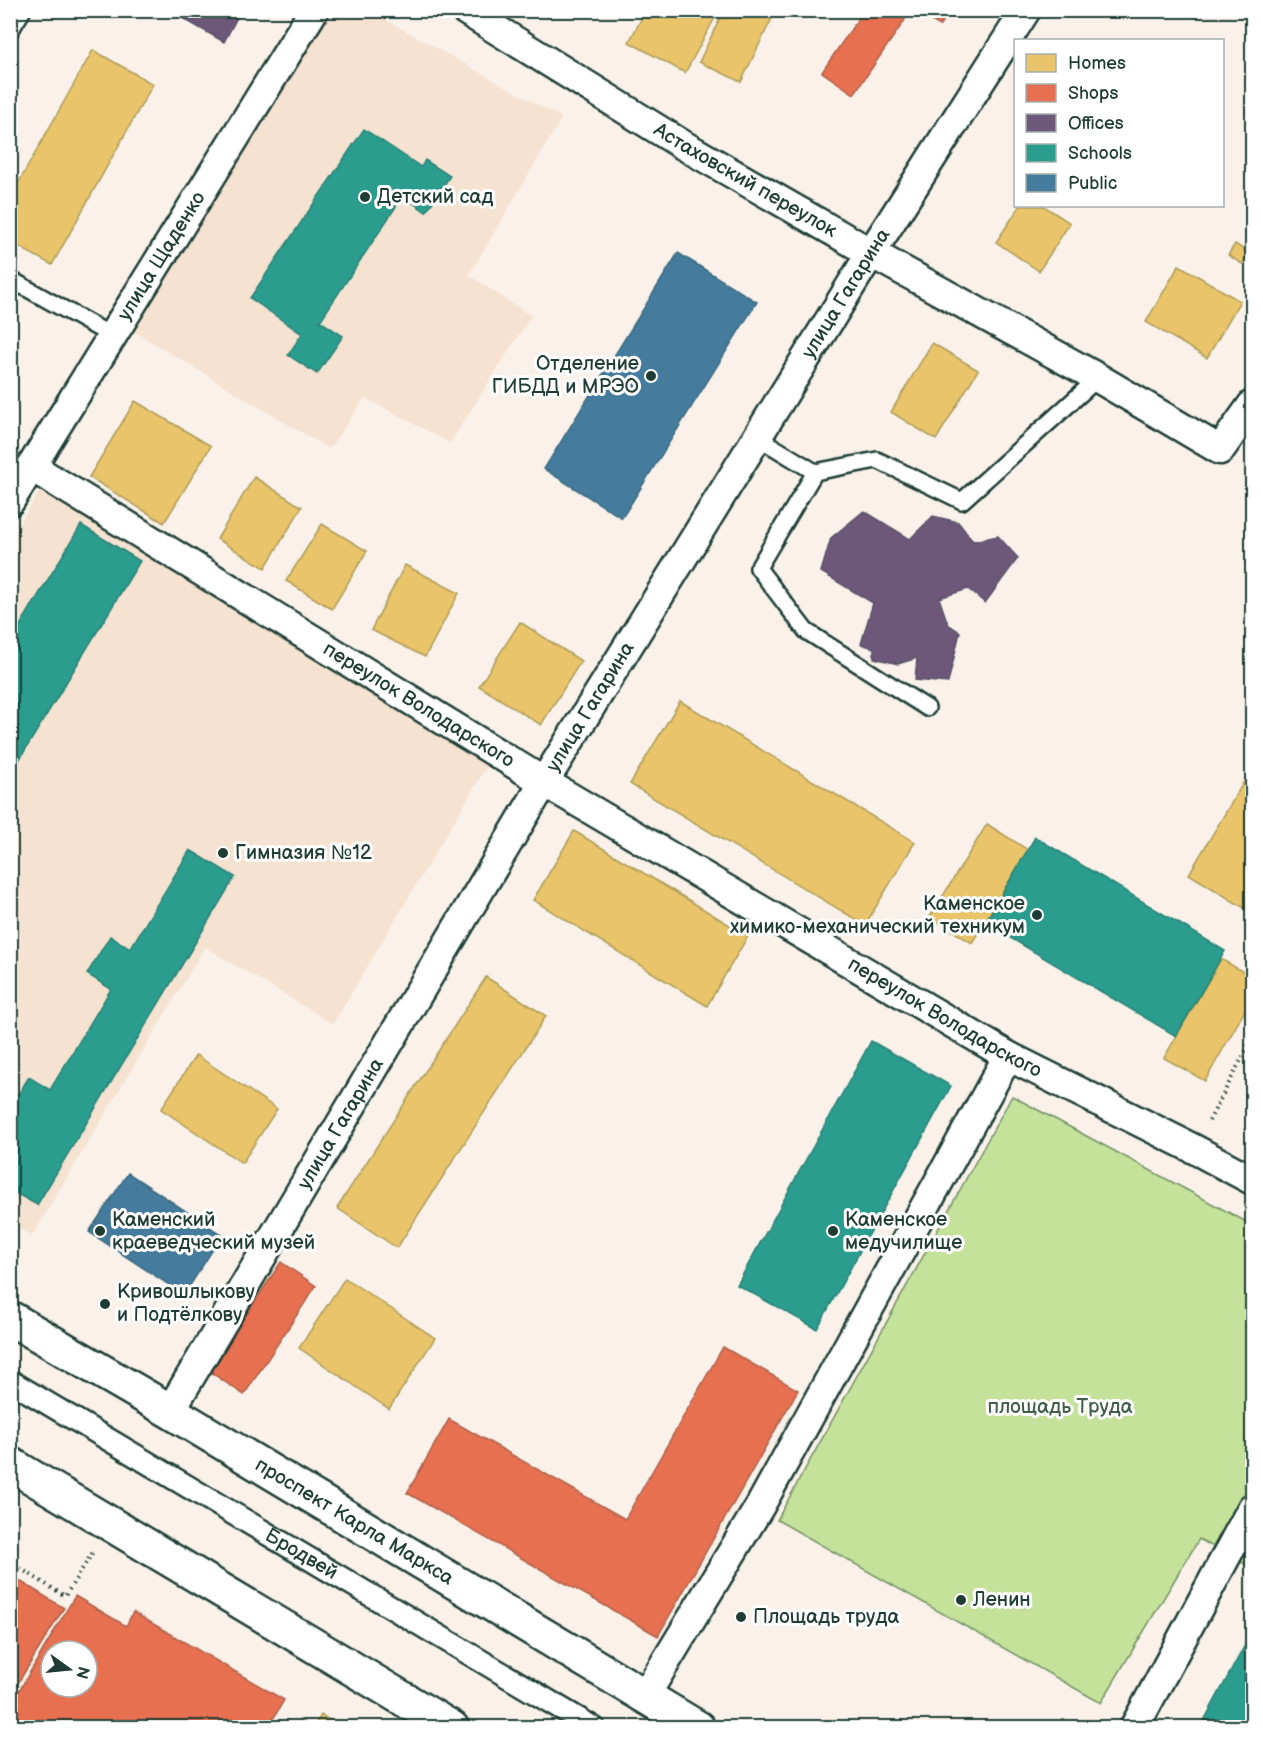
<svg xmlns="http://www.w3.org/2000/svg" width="1263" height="1738" font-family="'Balsamiq Sans',sans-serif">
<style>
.built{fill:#f5e2d1}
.green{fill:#c5e29a;stroke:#729067;stroke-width:1.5}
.homes{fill:#e9c46a;stroke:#ac9c5a;stroke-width:1.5}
.shops{fill:#e76f51;stroke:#ab6048;stroke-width:1.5;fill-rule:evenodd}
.offices{fill:#6d597a;stroke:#565165;stroke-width:1.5}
.schools{fill:#2a9d8f;stroke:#278074;stroke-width:1.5}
.public{fill:#457b9d;stroke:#3a687e;stroke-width:1.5}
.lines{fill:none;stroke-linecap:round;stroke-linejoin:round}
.service-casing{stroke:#1f3d34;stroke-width:20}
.pedestrian-casing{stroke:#1f3d34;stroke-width:26}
.minor-casing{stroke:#1f3d34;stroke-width:33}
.tertiary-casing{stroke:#1f3d34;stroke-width:38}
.path{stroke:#1f3d34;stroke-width:4;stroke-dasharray:1.5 4.5;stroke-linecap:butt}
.service{stroke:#fff;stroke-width:15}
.pedestrian{stroke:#fff;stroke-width:21}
.minor{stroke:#fff;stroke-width:28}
.tertiary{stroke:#fff;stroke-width:33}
.poi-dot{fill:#1f3d34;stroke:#fff;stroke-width:2}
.labels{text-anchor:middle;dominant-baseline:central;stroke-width:6;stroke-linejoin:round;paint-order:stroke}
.street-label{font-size:20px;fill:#1f3d34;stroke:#fff}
.poi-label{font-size:20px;fill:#1f3d34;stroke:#fff;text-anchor:start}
.park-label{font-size:20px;fill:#405e48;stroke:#fff}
</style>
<rect width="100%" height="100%" fill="#faf2ea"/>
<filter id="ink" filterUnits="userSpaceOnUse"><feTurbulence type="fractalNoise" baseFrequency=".0167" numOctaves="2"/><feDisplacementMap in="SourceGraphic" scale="12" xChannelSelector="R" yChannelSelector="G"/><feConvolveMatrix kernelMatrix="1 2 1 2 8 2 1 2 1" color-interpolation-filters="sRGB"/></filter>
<g filter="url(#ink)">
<path class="built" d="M329,11h41l192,107 -93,157 62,41 -81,127 -85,-45 -36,51 -197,-119z
M42,487l450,271 -159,266 -128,-77 -173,289 -22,-13v-684z"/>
<path class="green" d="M1012,1096l240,129v343l-53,-29 -98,164 -324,-183z"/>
<path class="homes" d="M646,10h61l9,6 -31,57 -56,-31z
M724,10h52l-35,72 -42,-20z
M93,50l60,34 -101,181 -42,-23v-44z
M1020,206h24l26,17 -31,48 -43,-29z
M1235,244l14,9 -7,11 -14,-9z
M1179,265l61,36 -33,57 -61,-36z
M932,343l46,27 -42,70 -45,-28z
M135,401l76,45 -47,77 -75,-46z
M254,477l48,30 -37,61 -48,-29z
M322,524l45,27 -35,58 -46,-28z
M405,565l54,28 -34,64 -54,-27z
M520,622l61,39 -40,64 -62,-39z
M680,701l235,141 -50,83 -235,-141z
M1252,768v145l-63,-39z
M987,824l41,26 -56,93 -42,-26z
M574,831l174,105 -41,70 -174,-106z
M1221,959l31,18v21l-47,83 -41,-23z
M486,977l60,39 -149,232 -60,-40z
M196,1055l81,54 -35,54 -81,-54z
M345,1278l90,60 -46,71 -90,-61z
M321,1715l22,13h-30z"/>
<path class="shops" d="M864,10h27l14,10 -51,74 -32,-22z
M913,10h36l-9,16z
M281,1262l35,24 -72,109 -35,-24z
M723,1347l75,43 -140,246 -251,-143 42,-74 176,100z
M10,1575l54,33 -54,88z
M75,1596l51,30 7,-14 151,88 -16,28h-250l-8,-5v-17zM51,1651h36v36h-36z"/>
<path class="offices" d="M168,10h73l-17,32z
M864,511l46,28 23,-23 25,6 15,19 25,-5 20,22 -33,45 -17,-14 -29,9 9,26 12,8 -12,51 -33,-3 2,-22 -19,6 -24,-6v-10l-13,-4 12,-41 -52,-31 10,-34z"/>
<path class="schools" d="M364,129l57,38 4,-7 25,16 -24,36 -23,-16 -83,125 23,15 -26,38 -29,-19 14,-21 -52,-36z
M81,525l59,36 -130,214v-133z
M1035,837l190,114 -49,85 -191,-113z
M190,850l45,27 -198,328 -27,-15v-83l19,-30 21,13 61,-101 -24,-15 23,-38 20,13z
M871,1041l80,45 -134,243 -80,-44z
M1252,1632v96h-52z"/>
<path class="public" d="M678,253l79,49 -135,216 -78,-49z
M128,1173l94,62 -38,60 -95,-63z"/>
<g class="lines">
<g class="service-casing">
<path id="service" d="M10,31l13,-21
M10,279l102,57
M757,437l58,35 62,-12 85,41 136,-123
M815,472l-57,96 48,63 121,77"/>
</g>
<g class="pedestrian-casing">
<g id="pedestrian">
<path id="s1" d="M10,1381l584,347"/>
</g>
</g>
<g class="minor-casing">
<g id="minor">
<path id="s2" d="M465,10l218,135 188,108 227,125 122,72 32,-45"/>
<path id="s3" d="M32,467l512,315 464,274 186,93 58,31"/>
<path id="s4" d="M10,501l304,-491"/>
<path id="s5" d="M170,1411l374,-629 327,-529 155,-243"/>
<path d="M645,1696l115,-190 248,-450"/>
<path d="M1134,1728l118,-220"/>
</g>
</g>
<g class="tertiary-casing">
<g id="tertiary">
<path id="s6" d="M10,1318l160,93 528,317"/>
<path d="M10,1464l442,264"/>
</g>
</g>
<path class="path" d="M1209,1121l43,-82
M10,1562l55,34 28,-44"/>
<use href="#service" class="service"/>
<use href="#pedestrian" class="pedestrian"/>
<use href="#minor" class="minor"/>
<use href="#tertiary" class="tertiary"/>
</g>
</g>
<g class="poi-dot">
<circle cx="365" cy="197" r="6"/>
<circle cx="651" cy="376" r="6"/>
<circle cx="223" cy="853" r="6"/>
<circle cx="1037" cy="915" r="6"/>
<circle cx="100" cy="1231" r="6"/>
<circle cx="833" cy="1231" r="6"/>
<circle cx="105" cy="1304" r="6"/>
<circle cx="961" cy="1600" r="6"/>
<circle cx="741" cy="1617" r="6"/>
</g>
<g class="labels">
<g class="street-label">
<text stroke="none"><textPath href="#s2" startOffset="328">Астаховский переулок</textPath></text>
<text stroke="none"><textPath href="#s4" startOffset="288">улица Щаденко</textPath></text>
<text stroke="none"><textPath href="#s5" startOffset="1306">улица Гагарина</textPath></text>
<text stroke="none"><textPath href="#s3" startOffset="454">переулок Володарского</textPath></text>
<text stroke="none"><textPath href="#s5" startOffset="820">улица Гагарина</textPath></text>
<text stroke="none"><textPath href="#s3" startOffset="1066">переулок Володарского</textPath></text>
<text stroke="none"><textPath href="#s5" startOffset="334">улица Гагарина</textPath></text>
<text stroke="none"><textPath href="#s6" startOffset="400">проспект Карла Маркса</textPath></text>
<text stroke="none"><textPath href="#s1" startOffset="339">Бродвей</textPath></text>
</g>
<g class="poi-label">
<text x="377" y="197">Детский сад</text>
<text x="639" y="364" text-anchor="end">Отделение<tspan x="639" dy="23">ГИБДД и МРЭО</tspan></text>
<text x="235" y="853">Гимназия №12</text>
<text x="1025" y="904" text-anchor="end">Каменское<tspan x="1025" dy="23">химико-механический техникум</tspan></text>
<text x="112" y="1220">Каменский<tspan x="112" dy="23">краеведческий музей</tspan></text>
<text x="845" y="1220">Каменское<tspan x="845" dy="23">медучилище</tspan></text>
<text x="117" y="1292">Кривошлыкову<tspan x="117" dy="23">и Подтёлкову</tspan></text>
<text x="973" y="1600">Ленин</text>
<text x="753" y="1617">Площадь труда</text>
</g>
<g class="park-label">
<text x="1060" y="1407">площадь Труда</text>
</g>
</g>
<rect width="1263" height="1738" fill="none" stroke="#fff" stroke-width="36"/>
<rect x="18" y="18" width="1227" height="1702" fill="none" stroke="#1f3d34" stroke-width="2" filter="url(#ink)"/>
<rect x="1014" y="39" width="210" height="168" fill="#ffffff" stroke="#a5b1ae" stroke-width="1.5"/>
<rect x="1026" y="54" width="30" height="18" fill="#e9c46a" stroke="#a5b1ae" stroke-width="1.5"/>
<text x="1068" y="69" font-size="18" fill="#1f3d34">Homes</text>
<rect x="1026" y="84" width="30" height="18" fill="#e76f51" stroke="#a5b1ae" stroke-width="1.5"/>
<text x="1068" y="99" font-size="18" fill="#1f3d34">Shops</text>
<rect x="1026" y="114" width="30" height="18" fill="#6d597a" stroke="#a5b1ae" stroke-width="1.5"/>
<text x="1068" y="129" font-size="18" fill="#1f3d34">Offices</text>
<rect x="1026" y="144" width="30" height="18" fill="#2a9d8f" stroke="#a5b1ae" stroke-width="1.5"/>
<text x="1068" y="159" font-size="18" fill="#1f3d34">Schools</text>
<rect x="1026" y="174" width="30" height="18" fill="#457b9d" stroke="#a5b1ae" stroke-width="1.5"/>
<text x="1068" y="189" font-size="18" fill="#1f3d34">Public</text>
<g transform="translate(69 1669) rotate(105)"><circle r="28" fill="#ffffff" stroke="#a5b1ae" stroke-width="1.5"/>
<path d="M0-4.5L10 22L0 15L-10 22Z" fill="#1f3d34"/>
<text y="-9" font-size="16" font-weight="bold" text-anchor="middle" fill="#1f3d34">N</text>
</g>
</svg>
